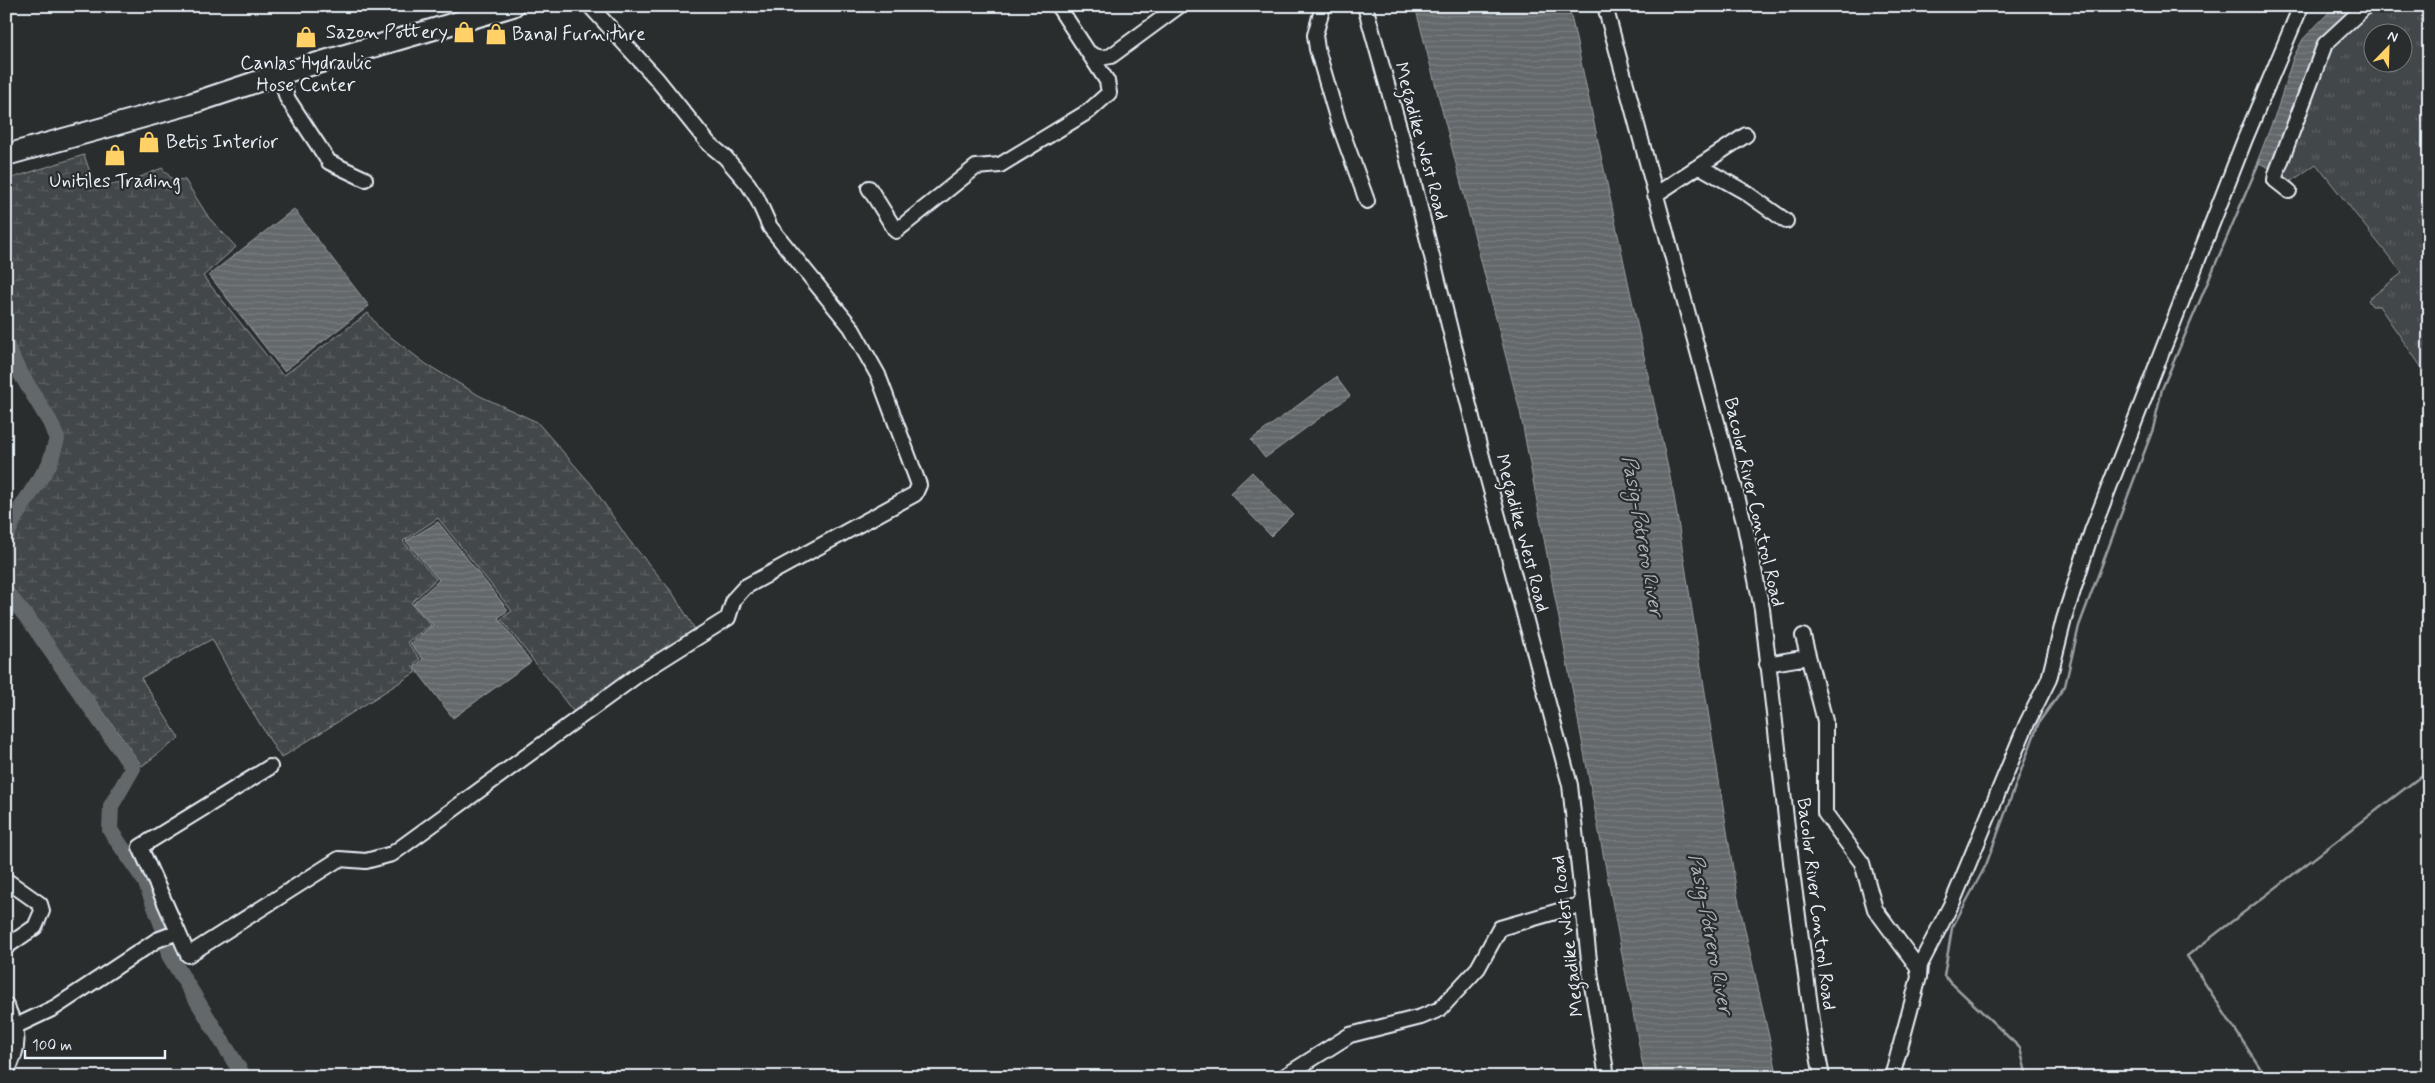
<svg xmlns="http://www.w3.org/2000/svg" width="2435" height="1083" font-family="Mynerve,sans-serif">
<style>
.grass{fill:url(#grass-tufts);stroke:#959ca0;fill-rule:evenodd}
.wetland{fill:url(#wetland-marsh);stroke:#959ca0}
.water{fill:url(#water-rules);stroke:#989fa3}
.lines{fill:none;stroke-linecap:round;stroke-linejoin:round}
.stream{stroke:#989fa3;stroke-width:2.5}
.river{stroke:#63686b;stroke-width:16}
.minor-casing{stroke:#e8f1f8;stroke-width:18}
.highway-casing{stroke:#e8f1f8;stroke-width:24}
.minor{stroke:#2a2d2e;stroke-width:14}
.highway{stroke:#2a2d2e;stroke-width:20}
.labels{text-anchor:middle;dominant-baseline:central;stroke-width:4.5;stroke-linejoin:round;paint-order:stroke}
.poi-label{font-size:19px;fill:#e8f1f8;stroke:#2a2d2e;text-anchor:start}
.street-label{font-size:19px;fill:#e8f1f8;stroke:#2a2d2e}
.water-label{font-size:20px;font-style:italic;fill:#acb3b9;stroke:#2a2d2e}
</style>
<defs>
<pattern id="grass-tufts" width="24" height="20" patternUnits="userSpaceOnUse" patternTransform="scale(1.25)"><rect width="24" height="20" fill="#424648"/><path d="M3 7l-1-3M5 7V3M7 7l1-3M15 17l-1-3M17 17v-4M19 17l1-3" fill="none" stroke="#5d6163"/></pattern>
<pattern id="wetland-marsh" width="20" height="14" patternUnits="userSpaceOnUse" patternTransform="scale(1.25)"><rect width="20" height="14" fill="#424648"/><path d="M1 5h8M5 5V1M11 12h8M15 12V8" fill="none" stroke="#5d6163"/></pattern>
<pattern id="water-rules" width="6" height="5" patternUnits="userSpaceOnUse" patternTransform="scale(1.25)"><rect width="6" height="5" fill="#63686b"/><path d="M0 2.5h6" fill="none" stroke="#797e81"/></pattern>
</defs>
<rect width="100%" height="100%" fill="#2a2d2e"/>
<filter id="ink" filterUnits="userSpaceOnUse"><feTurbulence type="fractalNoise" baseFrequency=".02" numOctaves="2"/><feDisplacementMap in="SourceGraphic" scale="10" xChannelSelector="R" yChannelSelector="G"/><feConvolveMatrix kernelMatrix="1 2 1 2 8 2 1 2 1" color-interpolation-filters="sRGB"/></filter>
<g filter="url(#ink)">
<path class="grass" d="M2368,6h61v372l-50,-72h-7l-4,-6 34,-27 -86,-109 -27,19 -9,-12 50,-129zM2372,32h30v30h-30z"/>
<path class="wetland" d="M84,155l11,31 31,-3 36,-15 10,11 13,1 24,38 27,29 -33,29 80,100 85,-63 11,15 47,36 54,32 57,26 54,62 37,55 44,53 29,47 -125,76 -75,-96 11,-8 -74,-93 -35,23 33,38 -25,24 20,22 -24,17 13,17 -8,7 4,6 -135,86 -40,-65 -29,-54 -71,39 38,60 -37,28 -77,-108 -59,-77v-33l11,-29 34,-53 8,-27 -7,-18 -35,-56 -11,-26v-159z"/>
<path class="water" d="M1415,6h154l105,490 63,398 41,183h-133l-125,-666z
M2335,6h21l-57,91 -30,71 -12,-6 20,-52 16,-52 10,-19z
M294,209l75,97 -85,65 -75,-96z
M1336,377l14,19 -85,62 -14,-18z
M1252,472l41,42 -22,22 -41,-43z
M438,522l70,88 -10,8 33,44 -78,56 -39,-51 9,-8 -13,-16 23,-18 -20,-21 26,-24 -33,-39z"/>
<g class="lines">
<path class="stream" d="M2027,1077l-7,-29 -76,-72 8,-48 34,-63 53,-143 26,-36 14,-60 74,-197 9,-40 98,-229
M2266,1077l-79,-121 242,-186"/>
<path class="river" d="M6,8l3,-2
M6,344l10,22 34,56 7,17 -8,26 -34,52 -9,20
M6,592l24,29 103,147 -22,38 -1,24 35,51 20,52 4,22 75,122"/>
<g class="minor-casing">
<path id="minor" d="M1323,6l-8,29 2,14 21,72 29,80
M1365,6l41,146 71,286 93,347 21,194 16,98
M1605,6l140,520 17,83 31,270 21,156 8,42
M1091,54l9,4 11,-2 68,-50
M280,74l7,24 42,64 36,17
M1699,166l46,26 41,29
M869,188l27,43 80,-64 24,-2 89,-54 20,-18 -2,-12 -49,-75
M2289,191l-14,-11 1,-6 49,-130 41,-38
M1655,195l91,-60
M1803,636l22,85v92l37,50 13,46 42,57 2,10
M1767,664l41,-7
M6,880l34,24 2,7 -7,16 -29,20
M178,932l10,23 151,-96 27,2 26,-7 247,-180 89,-56 6,-19 11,-12 170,-93 4,-9 -41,-110 -27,-48 -81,-100 -13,-29 -9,-14 -23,-27 -16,-13 -53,-66 -66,-72
M6,1005c13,27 15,42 0,68
M16,1026l38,-18 103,-68 21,-8 -38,-85 130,-80
M1285,1076l65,-41 71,-18 19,-8 38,-41 22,-40 83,-24
M1892,1077l27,-100 1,-12 33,-64 74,-178 22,-44 15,-60 28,-88 153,-392 56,-133"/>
</g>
<g class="highway-casing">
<path id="highway" d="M6,155l184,-51 90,-30 233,-68"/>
</g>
<use href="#minor" class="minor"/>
<use href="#highway" class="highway"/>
</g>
</g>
<defs>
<g id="shop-bare" transform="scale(1.725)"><path d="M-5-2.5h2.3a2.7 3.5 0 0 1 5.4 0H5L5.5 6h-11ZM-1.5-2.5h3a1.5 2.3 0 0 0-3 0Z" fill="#ffd166" stroke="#2a2d2e" stroke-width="2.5" paint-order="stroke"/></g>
</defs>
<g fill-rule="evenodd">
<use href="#shop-bare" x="464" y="32"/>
<use href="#shop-bare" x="496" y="34"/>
<use href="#shop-bare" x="306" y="37"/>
<use href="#shop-bare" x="149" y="142"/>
<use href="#shop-bare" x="115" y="155"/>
</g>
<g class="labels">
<g class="poi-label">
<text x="448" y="32" text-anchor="end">Sazon Pottery</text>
<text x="512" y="34">Banal Furniture</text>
<text x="306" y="63" text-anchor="middle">Canlas Hydraulic<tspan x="306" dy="22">Hose Center</tspan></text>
<text x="166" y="142">Betis Interior</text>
<text x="115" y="181" text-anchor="middle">Unitiles Trading</text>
</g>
<g class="street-label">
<text transform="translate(1421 141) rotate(75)">Megadike West Road</text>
<text transform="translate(1754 502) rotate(77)">Bacolor River Control Road</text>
<text transform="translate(1522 533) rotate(75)">Megadike West Road</text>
<text transform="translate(1816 904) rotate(83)">Bacolor River Control Road</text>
<text transform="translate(1568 936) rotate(-97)">Megadike West Road</text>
</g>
<g class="water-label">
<text transform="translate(1642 536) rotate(80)">Pasig-Potrero River</text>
<text transform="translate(1710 934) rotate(79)">Pasig-Potrero River</text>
</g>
</g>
<rect width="2435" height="1083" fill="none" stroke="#2a2d2e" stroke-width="25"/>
<rect x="12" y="12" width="2410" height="1058" fill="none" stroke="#e8f1f8" stroke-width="2" filter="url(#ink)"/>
<g transform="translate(2388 48) rotate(23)"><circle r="24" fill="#2a2d2e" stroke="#767b7f"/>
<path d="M0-4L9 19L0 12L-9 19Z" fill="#ffd166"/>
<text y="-8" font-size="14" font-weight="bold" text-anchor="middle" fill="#e8f1f8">N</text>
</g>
<path d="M25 1050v8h140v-8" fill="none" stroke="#e8f1f8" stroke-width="2.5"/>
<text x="32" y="1050" font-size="15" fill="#e8f1f8" stroke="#2a2d2e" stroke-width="4" paint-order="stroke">100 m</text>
</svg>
